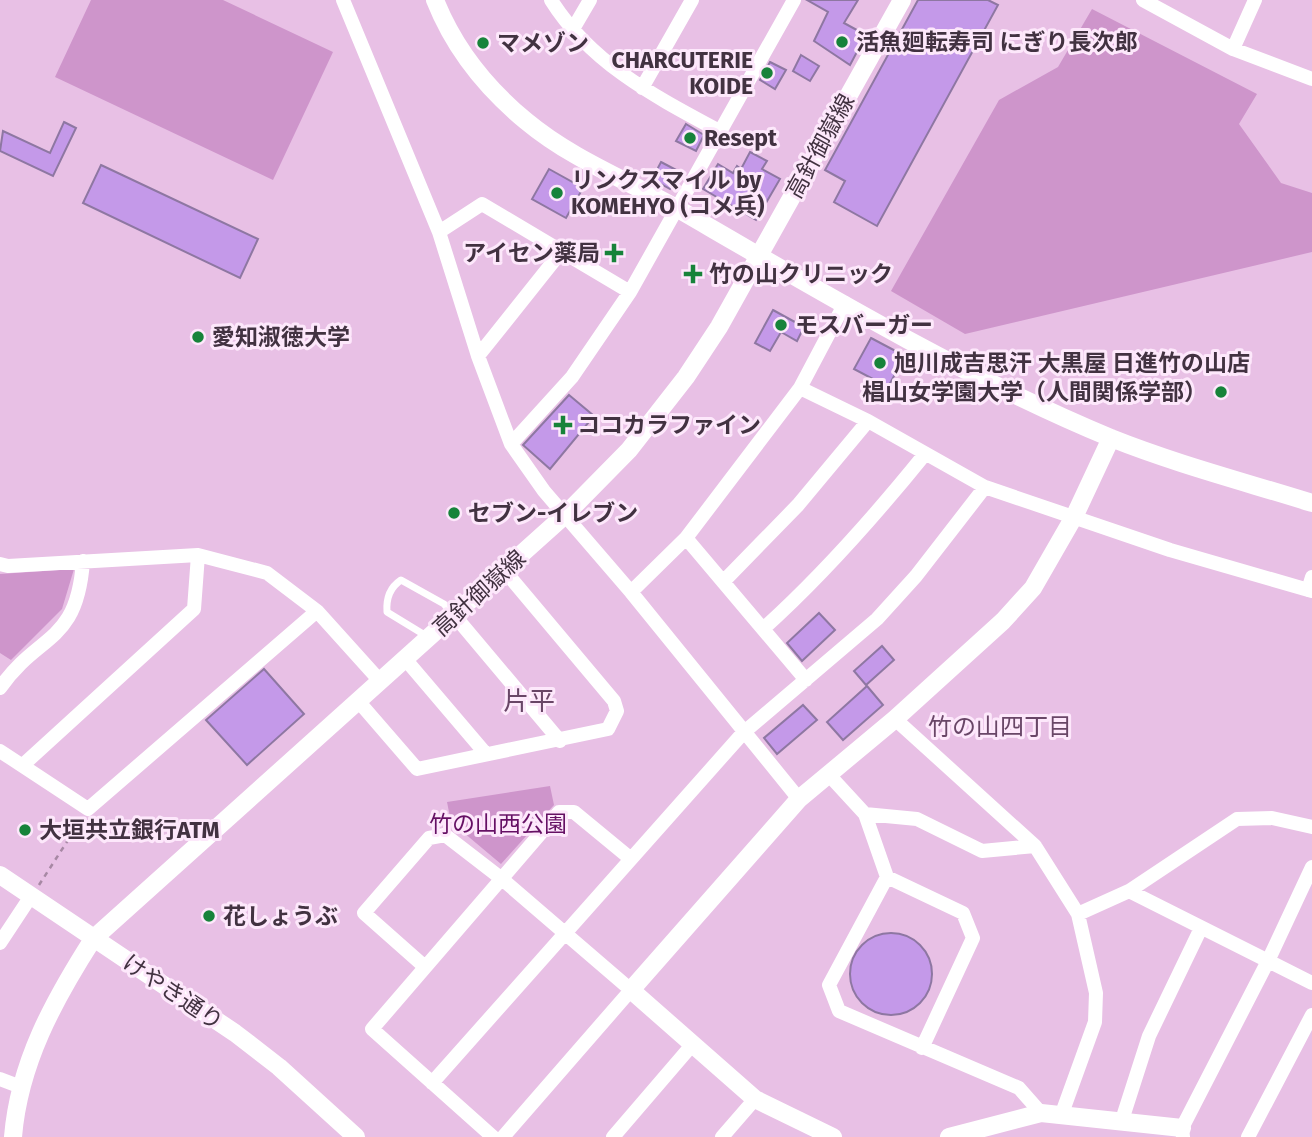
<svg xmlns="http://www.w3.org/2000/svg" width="1312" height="1137" font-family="'Fira Sans','Noto Sans JP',sans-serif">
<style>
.green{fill:#ce95cb}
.building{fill:#c499e9;stroke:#8e77a2;stroke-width:2}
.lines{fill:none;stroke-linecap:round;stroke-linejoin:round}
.path{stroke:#a788a4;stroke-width:2.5;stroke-dasharray:5 5;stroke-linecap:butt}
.service{stroke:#fff;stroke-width:7}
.minor{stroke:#fff;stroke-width:14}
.tertiary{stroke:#fff;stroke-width:18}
.poi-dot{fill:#17833a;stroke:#fde8fb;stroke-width:2.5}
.labels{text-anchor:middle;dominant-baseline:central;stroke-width:6;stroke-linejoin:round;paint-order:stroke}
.poi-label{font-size:23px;font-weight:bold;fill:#423241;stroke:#fde8fb;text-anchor:start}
.street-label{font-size:23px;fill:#423241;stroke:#fde8fb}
.park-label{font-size:23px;fill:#651064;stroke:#fde8fb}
.neighbourhood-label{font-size:24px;fill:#694667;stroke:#fde8fb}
.quarter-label{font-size:26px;fill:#694667;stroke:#fde8fb}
</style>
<rect width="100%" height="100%" fill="#e8c0e5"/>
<path class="green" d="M91,0h132l110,52 -60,128 -218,-103z
M1092,9l165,85 -18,30 42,59 31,10v59l-347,82 -74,-43 108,-191 59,-33z
M74,569l-12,40 -51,51 -11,-7v-79z
M550,786l4,19 -53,59 -50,-42 -4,-20z"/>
<path class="building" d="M807,0h51l-14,23 22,12 -16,30 -36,-24 14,-29z
M918,0h70l10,5 -121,221 -43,-24 11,-21 -20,-11z
M801,55l18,11 -9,15 -17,-10z
M770,62l16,8 -11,19 -15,-9z
M64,122l12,6 -23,48 -53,-25 3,-20 47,22z
M686,124l18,11 -8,16 -20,-10z
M750,152l17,9 -5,8 18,10 -24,41 -53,-31 15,-25 15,9 4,-7 4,3z
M661,162l19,10 -10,17 -18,-10z
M101,165l157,74 -18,39 -157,-75z
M549,169l34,19 -17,30 -34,-19z
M773,310l31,17 -7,14 -16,-9 -11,19 -15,-8z
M871,338l34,18 -17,31 -34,-18z
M569,395l25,21 -44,53 -27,-24z
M819,613l16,17 -33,31 -15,-18z
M882,646l12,14 -28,25 -12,-14z
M264,669l40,45 -57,51 -41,-45z
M867,686l16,19 -40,35 -16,-18z
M803,705l14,15 -40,34 -13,-16z
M850 974a41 41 0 1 1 82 0a41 41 0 1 1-82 0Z"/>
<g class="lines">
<path class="path" d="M39,885l42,-65"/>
<path class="service" d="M428,637l-41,-25c-1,-13 2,-24 14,-32l43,24 9,11"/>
<path class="minor" d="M343,0l96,232 39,124 33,88 33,47 87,101 168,207
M551,0c40,64 105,97 170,132
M1143,0l90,49 79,30
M573,29l17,-29
M1233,49l22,-49
M642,88l50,-88
M439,232l43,-28 148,88
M478,356l83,-104
M800,388l68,33 117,66 185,63 142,41
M511,444l61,-67 58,-85 164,-292
M686,538l120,142
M0,564l8,2 190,-11 69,18 50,38 64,71
M723,582l75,-77 70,-84
M1308,590l4,-13
M631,592l55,-54 114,-150 45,-85
M454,615l106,126
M763,629c60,-54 111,-112 162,-175
M406,660l80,94
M0,688c39,-56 77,-43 83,-127
M359,702l58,67 191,-40 9,-18 -3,-10 -110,-131
M895,719l140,127 43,68 18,79 -1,29 -34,94
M0,751l88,58 229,-198
M23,765l171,-156 4,-54
M830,776l35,38 52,5 65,32 53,-5
M865,814l22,63 -58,108 10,26 180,77 22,25
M887,877l76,36 10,25 -51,110
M1129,891l183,92
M1078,914l51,-23 108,-72 35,-1 40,9
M0,943l31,-47
M425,967l-61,-54 65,-75 16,-3 57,44 129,111 -128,147
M0,1079l21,8
M432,1083l311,-350 134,-114 39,-43 69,-89
M1122,1120l27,-84 52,-108
M493,1137l-121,-108 187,-217h15l57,47
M613,1137l79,-92
M722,1137l33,-38
M1183,1137l-1,-9 86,-167 44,-94
M1248,1137l64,-122"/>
<path class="tertiary" d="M435,0c19,48 51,88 91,121 48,40 106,61 159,92 136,79 281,165 426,225 65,26 134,44 201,65
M0,875l235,158 44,34 77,70
M13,1137c6,-74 41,-137 80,-198l472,-424 64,-65 57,-73 33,-50 183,-327
M833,1137l-78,-38 -124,-109 168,-191 96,-80 108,-98 30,-33 42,-73 36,-77
M949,1137l92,-24 141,15"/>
</g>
<g class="poi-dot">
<circle cx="842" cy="42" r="7"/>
<circle cx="483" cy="43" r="7"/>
<circle cx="767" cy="73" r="7"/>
<circle cx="690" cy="138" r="7"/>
<circle cx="557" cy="193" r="7"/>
<path d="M610.5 242.5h7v7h7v7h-7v7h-7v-7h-7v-7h7z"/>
<path d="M689.5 263.5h7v7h7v7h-7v7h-7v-7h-7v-7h7z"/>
<circle cx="781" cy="325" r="7"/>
<circle cx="198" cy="337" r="7"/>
<circle cx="880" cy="363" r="7"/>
<circle cx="1221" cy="392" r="7"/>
<path d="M559.5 414.5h7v7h7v7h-7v7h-7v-7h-7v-7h7z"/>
<circle cx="454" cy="513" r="7"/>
<circle cx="25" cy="830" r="7"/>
<circle cx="209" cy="916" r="7"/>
</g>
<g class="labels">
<g class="poi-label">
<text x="856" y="42">活魚廻転寿司 にぎり長次郎</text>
<text x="497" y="43">マメゾン</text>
<text x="753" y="60" text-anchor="end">CHARCUTERIE<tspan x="753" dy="26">KOIDE</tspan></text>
<text x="704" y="138">Resept</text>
<text x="571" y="180">リンクスマイル by<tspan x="571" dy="26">KOMEHYO (コメ兵)</tspan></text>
<text x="600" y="253" text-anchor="end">アイセン薬局</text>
<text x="709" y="274">竹の山クリニック</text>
<text x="795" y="325">モスバーガー</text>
<text x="212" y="337">愛知淑徳大学</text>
<text x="894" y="363">旭川成吉思汗 大黒屋 日進竹の山店</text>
<text x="1207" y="392" text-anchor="end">椙山女学園大学（人間関係学部）</text>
<text x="577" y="425">ココカラファイン</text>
<text x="468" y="513">セブン-イレブン</text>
<text x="39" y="830">大垣共立銀行ATM</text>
<text x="223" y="916">花しょうぶ</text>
</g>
<g class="street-label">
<text transform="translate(820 146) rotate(-61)">高針御嶽線</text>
<text transform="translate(479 593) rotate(-42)">高針御嶽線</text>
<text transform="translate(173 992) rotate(34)">けやき通り</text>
</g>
<g class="park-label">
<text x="498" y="824">竹の山西公園</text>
</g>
<g class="neighbourhood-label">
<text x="1000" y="727">竹の山四丁目</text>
</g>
<g class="quarter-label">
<text x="529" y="701">片平</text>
</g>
</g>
</svg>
